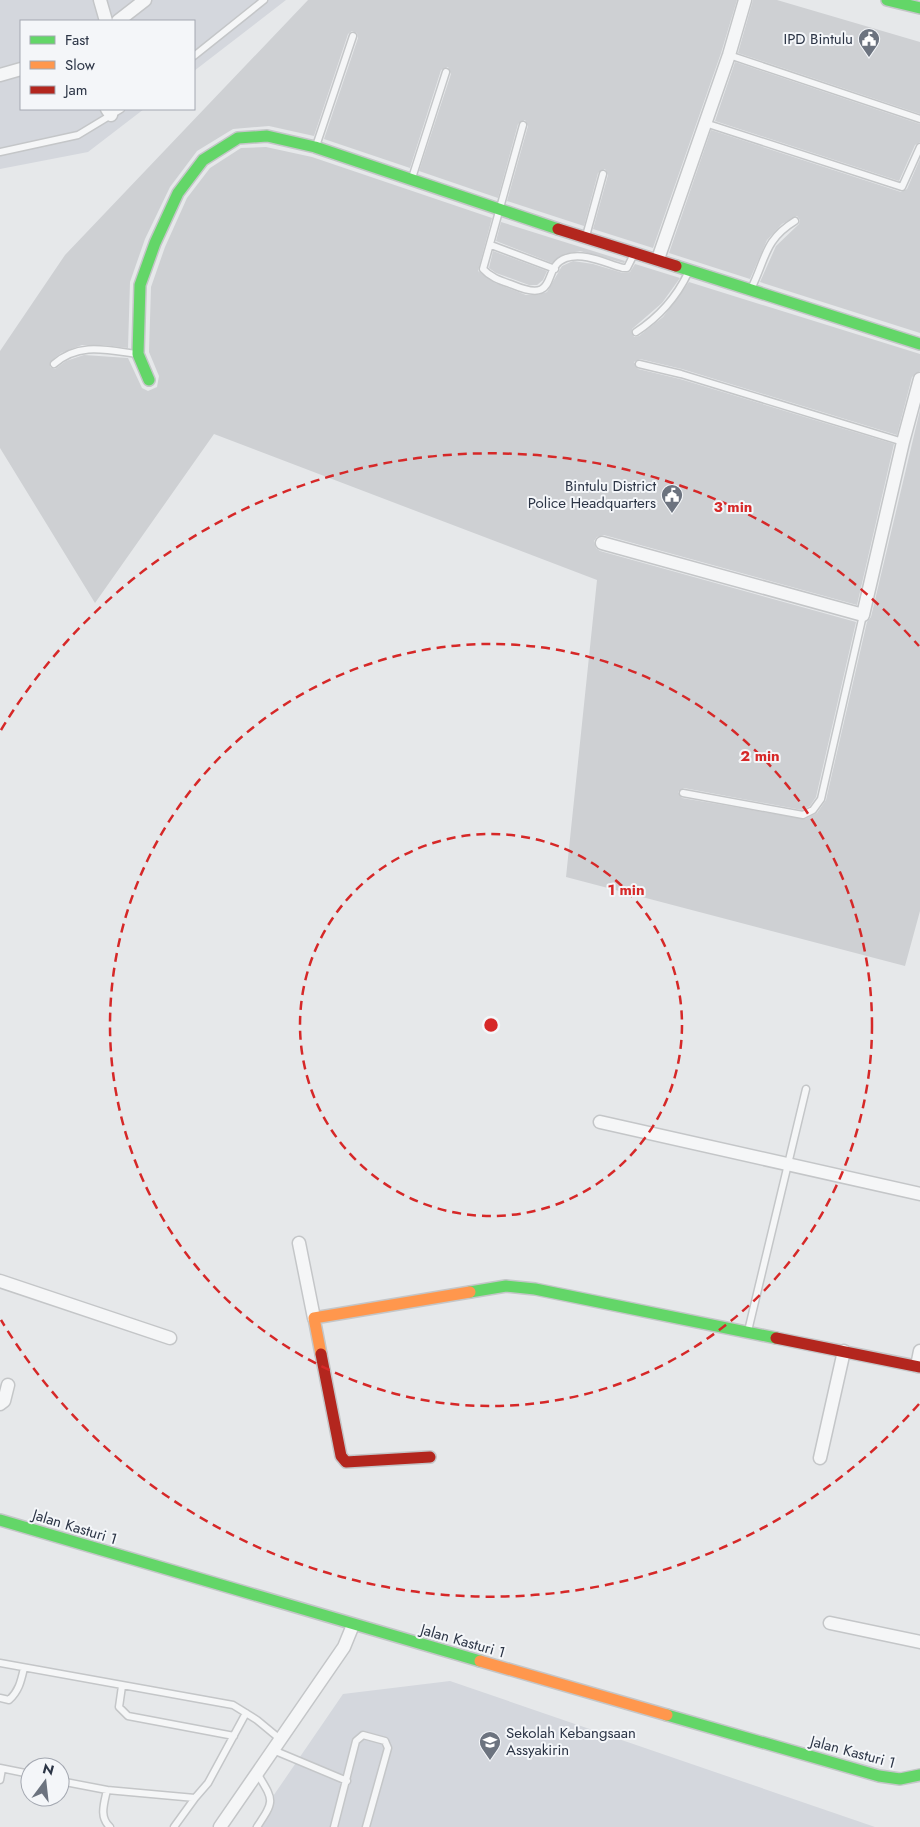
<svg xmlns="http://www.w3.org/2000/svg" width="920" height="1827" font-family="Jost,sans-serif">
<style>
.built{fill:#d4d7dd}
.building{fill:#ced0d3}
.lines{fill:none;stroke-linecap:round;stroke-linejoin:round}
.lane-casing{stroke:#c4c6c8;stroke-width:9}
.street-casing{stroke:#c4c6c8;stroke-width:15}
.fast-casing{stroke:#c4c6c8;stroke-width:14}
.slow-casing{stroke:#c4c6c8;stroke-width:14}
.jam-casing{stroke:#c4c6c8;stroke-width:14}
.lane{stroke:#f5f6f7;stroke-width:6}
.street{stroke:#f5f6f7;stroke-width:12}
.fast{stroke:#63d668;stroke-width:11}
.slow{stroke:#ff974d;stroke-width:11}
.jam{stroke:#b3261e;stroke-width:11}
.ring{fill:none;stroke:#d62828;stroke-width:2.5;stroke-dasharray:9 6}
.labels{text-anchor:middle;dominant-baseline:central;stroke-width:4;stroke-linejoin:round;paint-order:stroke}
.poi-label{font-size:15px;fill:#2b3445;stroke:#f4f6f9;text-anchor:end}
.street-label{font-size:15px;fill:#2b3445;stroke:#f4f6f9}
.centre{fill:#d62828;stroke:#f4f6f9;stroke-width:2.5}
.ring-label{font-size:15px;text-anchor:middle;font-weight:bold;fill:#d62828;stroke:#f4f6f9;stroke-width:4;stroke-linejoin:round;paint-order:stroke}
</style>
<rect width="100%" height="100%" fill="#e6e8ea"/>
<path class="built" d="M0,0h286l-92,71v-50h-173v88h123l-56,43 -88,17z
M450,1681l425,146h-623l91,-133z"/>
<path class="building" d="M308,0h429l-16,53 -68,195 -60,-19 15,-54 -3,-6 -7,4 -14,53 -77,-25 21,-75 -3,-6 -7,4 -20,74 -79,-27 32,-97 -3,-7 -7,3 -31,98 -86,-29 34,-101 -1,-5 -5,-2 -4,3 -34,102 -45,-10 -36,3 -36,22 -27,36 -25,52 -15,43 -2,66 -24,-3h-22l-21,8 -11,9v5l5,2 11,-8 18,-6 44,3 14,30 6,3 9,-4 2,-11 -10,-24 2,-65 14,-40 22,-49 23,-30 31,-20 25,-1 46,10 180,61 -14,53 17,12 31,12h12l9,-3 15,-26 11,-5 20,3 30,9 7,-1 5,-8 45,14 -18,25 -30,26 2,8 5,-1 24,-19 26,-35 231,72v17l-8,6 -15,58 -215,-66 -42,-10 -6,3 4,7 42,10 214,65 -37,161 -253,-70 -7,2 -3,4 2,7 4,3 256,71 -40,175 -6,9 -8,4 -118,-22 -6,4 4,6 123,21 12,-6 9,-13 41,-178 4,-5 49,-207v501l-15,55 -339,-89 31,-297 -383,-146 -119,169 -95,-155v-97l65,-96z
M753,0h24l143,42v72l-182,-61z
M735,62l185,62v18l-5,3 -16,36 -184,-60z
M711,130l190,62 6,-3 13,-30v174l-160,-51 16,-36 23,-22 1,-4 -3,-4 -15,8 -15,16 -17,39 -81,-26z
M501,222l124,39 -1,2 -44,-12 -16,3 -12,9 -56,-22z
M493,251l54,20 -4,9 -6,5h-8l-33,-12 -7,-5z"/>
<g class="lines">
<g class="lane-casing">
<path id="lane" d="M729,55l191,64
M194,56l70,-56
M705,123l197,64 18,-40
M523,125l-40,144c8,9 19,12 30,16 48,20 27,-18 53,-27 18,-6 39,5 57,10h4l7,-14
M316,146l37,-110
M0,152l78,-17 43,-26
M412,178l34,-106
M586,236l17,-62
M491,245l64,24
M751,289c15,-30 13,-49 44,-68
M636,332c23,-15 40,-34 52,-59
M54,364c25,-22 53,-14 83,-10
M639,364l42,10 222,68
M683,793l120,22 10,-5 8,-11 42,-184
M748,1331l58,-242
M0,1663l233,42 24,15 23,19
M122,1686l-3,21 9,9 106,20
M0,1698l9,2c10,-9 12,-19 15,-32
M273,1750l74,31
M0,1768l30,6
M257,1773c17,28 18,27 0,54
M0,1780l2,-11
M60,1781l47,9 88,8 13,-15 38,-70
M107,1790c-3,14 -8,27 3,37
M174,1827l21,-29
M334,1827l22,-86 7,-6 22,6 3,7 -22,79"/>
</g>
<g class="street-casing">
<path id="street" d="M100,0l6,21
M118,21l27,-21
M0,75l21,-6
M107,109l4,6
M658,259l71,-204 16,-55
M602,543l261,72 40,-173 17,-63
M600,1122l320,72
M299,1243l15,75
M0,1281l170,57
M917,1366l3,-15
M0,1404l4,-3 4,-16
M820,1458l24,-107
M830,1623l90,19
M220,1827l124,-180 9,-22"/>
</g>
<g class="fast-casing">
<path id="fast" d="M887,0l33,8
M676,266l244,78
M149,380l-11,-26 2,-69 15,-42 23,-50 25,-33 35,-22 29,-2 48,11 243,82
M470,1292l36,-6 29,3 241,49
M0,1520l480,141
M667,1715l212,61 21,3 20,-4"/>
</g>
<g class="slow-casing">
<path id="slow" d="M321,1354l-7,-36 156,-26
M480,1661l187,54"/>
</g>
<g class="jam-casing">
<path id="jam" d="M558,229l118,37
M776,1338l144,29
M321,1354l20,102 5,6 84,-5"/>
</g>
<use href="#lane" class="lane"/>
<use href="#street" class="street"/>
<use href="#fast" class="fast"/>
<use href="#slow" class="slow"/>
<use href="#jam" class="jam"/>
</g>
<g class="ring">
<circle cx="491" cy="1025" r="191"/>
<circle cx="491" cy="1025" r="381"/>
<path d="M919 1404A572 572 0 0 1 1 1320M1 730A572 572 0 0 1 919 646"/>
</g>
<defs>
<g id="civic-pin" transform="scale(1.125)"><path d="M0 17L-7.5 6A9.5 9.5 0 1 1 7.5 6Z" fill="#6c737f" stroke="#f4f6f9"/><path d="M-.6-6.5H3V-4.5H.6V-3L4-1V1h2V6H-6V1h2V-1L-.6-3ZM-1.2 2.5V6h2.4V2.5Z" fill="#fff"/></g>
<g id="school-pin" transform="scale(1.125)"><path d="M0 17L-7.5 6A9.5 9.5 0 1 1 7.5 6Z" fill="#6c737f" stroke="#f4f6f9"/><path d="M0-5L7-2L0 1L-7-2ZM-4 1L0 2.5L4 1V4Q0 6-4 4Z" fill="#fff"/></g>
</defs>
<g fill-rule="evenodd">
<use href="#civic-pin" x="869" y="39"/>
<use href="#civic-pin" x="672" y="495"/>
<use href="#school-pin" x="490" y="1742"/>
</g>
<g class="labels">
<g class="poi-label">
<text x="853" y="39">IPD Bintulu</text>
<text x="656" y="486">Bintulu District<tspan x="656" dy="17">Police Headquarters</tspan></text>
<text x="506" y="1733" text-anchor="start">Sekolah Kebangsaan<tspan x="506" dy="17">Assyakirin</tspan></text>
</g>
<g class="street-label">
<text transform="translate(75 1527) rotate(17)">Jalan Kasturi 1</text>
<text transform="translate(463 1641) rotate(16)">Jalan Kasturi 1</text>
<text transform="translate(853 1752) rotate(15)">Jalan Kasturi 1</text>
</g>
</g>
<circle cx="491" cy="1025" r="8" class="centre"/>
<g class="ring-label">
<text x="733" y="512">3 min</text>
<text x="760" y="761">2 min</text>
<text x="626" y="895">1 min</text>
</g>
<rect x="20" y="20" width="175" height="90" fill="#f4f6f9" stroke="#a4a8b1"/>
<rect x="30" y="36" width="25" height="8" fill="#63d668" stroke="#a4a8b1"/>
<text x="65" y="45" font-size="15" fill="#2b3445">Fast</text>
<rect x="30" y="61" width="25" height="8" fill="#ff974d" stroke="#a4a8b1"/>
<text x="65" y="70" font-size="15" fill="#2b3445">Slow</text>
<rect x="30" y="86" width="25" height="8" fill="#b3261e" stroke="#a4a8b1"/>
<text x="65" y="95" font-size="15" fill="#2b3445">Jam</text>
<g transform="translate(45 1782) rotate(15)"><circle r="24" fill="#f4f6f9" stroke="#a4a8b1"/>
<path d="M0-4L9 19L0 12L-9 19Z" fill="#6c737f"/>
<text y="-8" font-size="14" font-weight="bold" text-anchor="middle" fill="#2b3445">N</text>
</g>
</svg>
